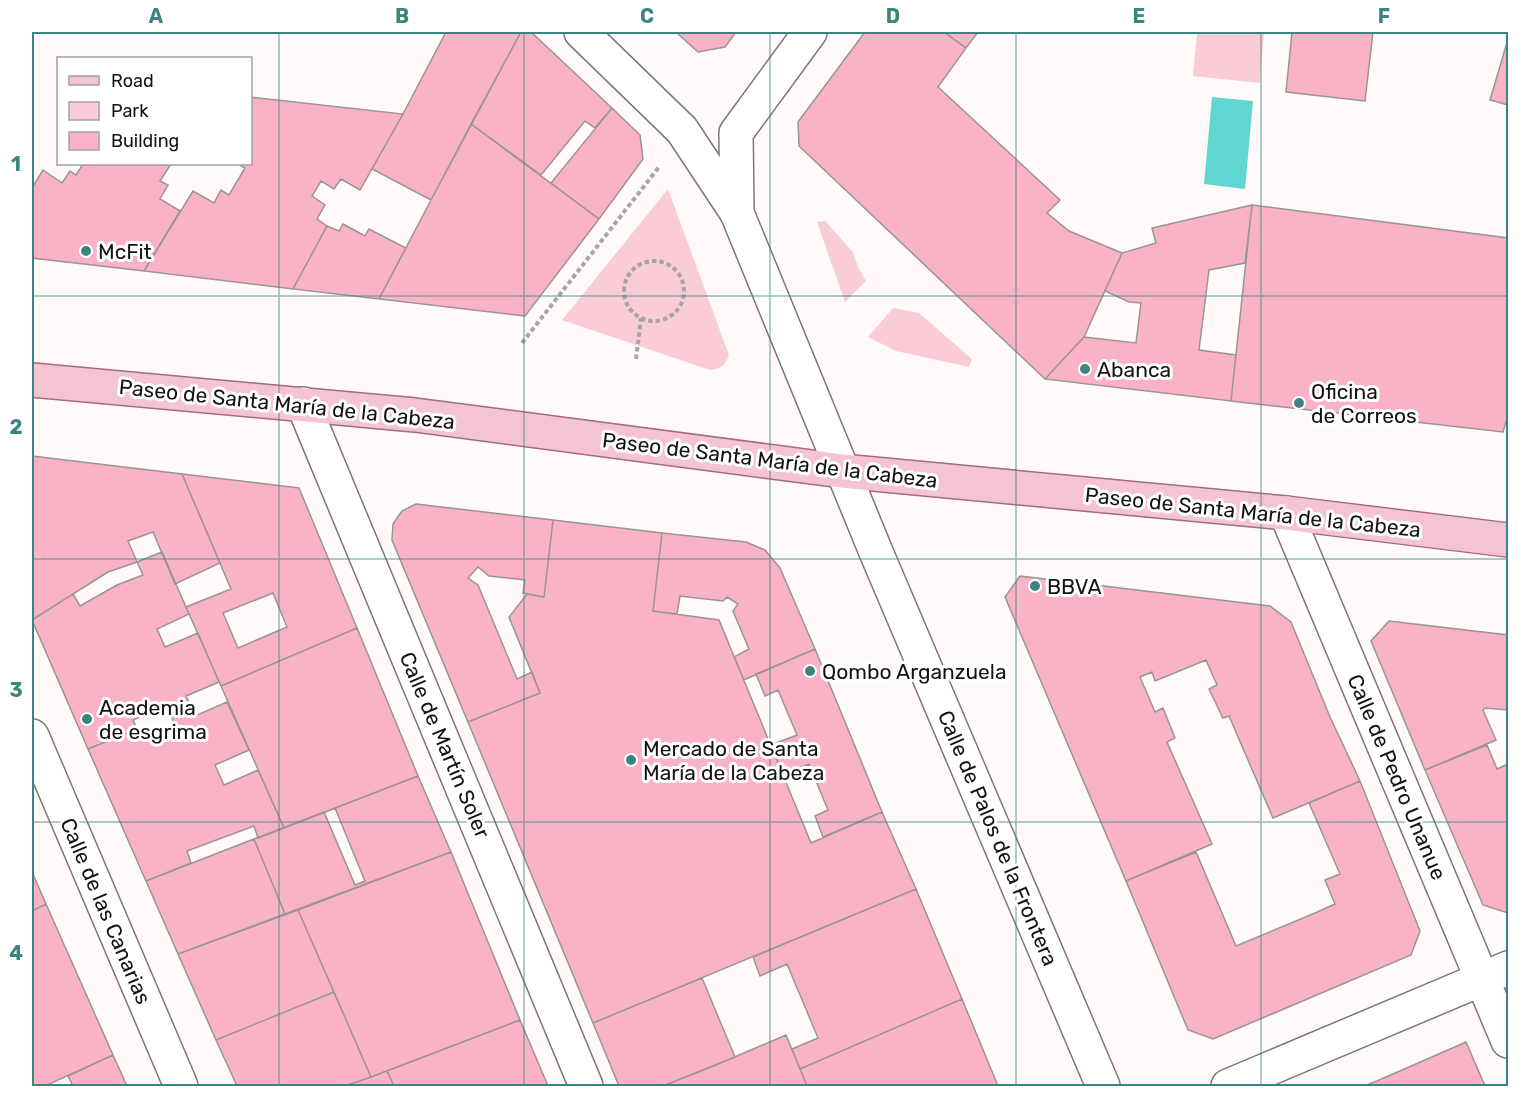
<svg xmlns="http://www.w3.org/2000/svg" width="1540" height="1118" font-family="Rubik,sans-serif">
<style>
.green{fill:#f9ccd8}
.water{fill:#5fd6d0}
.building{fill:#f9b2c6;stroke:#9a9495;stroke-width:1.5;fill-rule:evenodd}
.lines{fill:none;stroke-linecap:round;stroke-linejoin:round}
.minor-casing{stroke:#7d7779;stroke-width:36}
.secondary-casing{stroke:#7d7779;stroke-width:36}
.primary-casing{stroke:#a26c7c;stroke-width:36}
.path{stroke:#a9a4a5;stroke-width:4;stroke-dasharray:4.5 3;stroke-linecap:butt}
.minor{stroke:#fff;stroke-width:33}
.secondary{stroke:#fff;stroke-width:33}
.primary{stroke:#f5c4d3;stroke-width:33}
.grid{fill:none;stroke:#3c8480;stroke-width:1.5;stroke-opacity:0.55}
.poi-dot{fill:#3c8480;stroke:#fff;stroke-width:2}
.labels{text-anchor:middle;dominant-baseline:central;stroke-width:6;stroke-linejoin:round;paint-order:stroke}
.poi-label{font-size:21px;fill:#151213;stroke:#fff;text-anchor:start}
.street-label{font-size:21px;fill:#151213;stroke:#fff}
.neatline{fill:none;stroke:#3c8480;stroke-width:2}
.grid-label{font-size:20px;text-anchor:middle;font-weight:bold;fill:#3c8480}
</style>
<rect width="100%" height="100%" fill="#fff9fa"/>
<path class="green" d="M1197,32h67l-4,51 -67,-7z
M668,189l61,166c-4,10 -8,14 -19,15l-148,-50z
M825,221l28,31 5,15 8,14 -21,21 -28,-80z
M893,308l26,5 53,46 -3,8 -73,-16 -28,-14z"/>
<path class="water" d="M1212,97l41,4 -8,88 -41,-5z"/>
<path class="building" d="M446,32h75l-90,168 -59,-31 31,-55z
M521,32h10l81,76 -17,20 -10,-7 -44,54 -70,-51z
M676,32h60l-11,15 -27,5z
M865,32h79l22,16 -28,39 122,113 -13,13 22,18 53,22 -38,84 -39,42 -246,-233 -1,-24z
M944,32h34l-12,16z
M1292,32h81l-8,69 -79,-9z
M1508,39v66l-18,-5z
M250,97l153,17 -43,76 -19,-11 -7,10 -13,-8 -9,15 13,9 -8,14 10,7 -34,63 -149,-18 49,-80 21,12 7,-13 8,5 16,-27 -7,-4h12z
M612,108l28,27 3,24 -44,60 -48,-36z
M471,124l128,95 -74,97 -146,-17z
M83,164h88l-11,17 8,4 -8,14 20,12 -36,60 -112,-13v-70l11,-18 19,13 8,-12 6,4z
M1252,205l-7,58 -36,7 -10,80 37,5 -5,46 -186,-22 39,-42 52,6 5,-40 -12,-1 -24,-11 17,-38 34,-10 -4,-15z
M1252,205l256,33v178l-5,16 -272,-31z
M343,224l22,12 4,-7 37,19 -27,51 -86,-10 34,-63 12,5z
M32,456l150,18 38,89 -45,21 -22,-52 -25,9 9,21 -29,10 -76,48z
M182,474l117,14 58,140 -136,58 -35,-79 45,-18zM273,593l14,34 -49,21 -15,-35z
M416,504l137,16 -9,77 -21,-4 2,-13 -36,-4 -11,-9 -10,11 10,7 39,94 15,-7 8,21 -72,29 -76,-182 1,-16 4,-6 5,-7z
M553,520l109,13 -9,78 66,9 92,223 71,-31 34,77 -323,134 -125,-301 72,-29 -31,-76 18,-23 17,3z
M662,533l84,9 19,8 15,18 35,81 -71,31 -10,-23 15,-8 -16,-38 5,-7 -11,-7 -4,4 -43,-5 -3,18 -24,-3z
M162,552l27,62 -32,15 8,18 33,-14 21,49 -33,14 5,10 -20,9 -5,-10 -33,15 4,9 -49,20 -56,-129 41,-26 7,12 37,-21 26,-10 -6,-13z
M1020,576l250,30 21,16 39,95 30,64 -87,37 -44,-102 -6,2 -14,-29 8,-4 -11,-25 -51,21 -3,-9 -12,5 15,35 8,-4 12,30 -8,4 45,102 -86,37 -121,-284z
M1389,621l119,14v75l-23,-2 -2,2 13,30 -71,30 -54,-129z
M357,628l61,148 -134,52 -63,-142z
M815,649l67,163 -59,25 -8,-21 13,-6 -19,-46 -26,10 -12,-29 26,-10 -19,-45 -13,6 -9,-22z
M227,702l22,48 -34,15 9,20 34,-15 26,58 -26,10 -4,-12 -67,25 4,12 -45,18 -58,-132 49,-20 5,11 33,-15 -4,-10 20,-9 4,10z
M1487,745l10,24 11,-5v149l-25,-8 -58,-135z
M418,776l33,76 -166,62 -31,-75 70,-27 31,73 10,-4 -30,-73z
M1360,781l60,150 -9,24 -198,84 -25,-9 -62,-149 70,-29 40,94 79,-33 20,-9 -10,-24 15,-6 -31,-71z
M254,839l31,75 -107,40 -32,-73z
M451,852l69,168 -149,57 -73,-167z
M32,872l14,32 -14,7z
M916,889l46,110 -162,70 -8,-20 26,-11 -31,-74 -27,12 -7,-19z
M46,904l67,151 -68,31h-13v-175z
M298,910l36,82 -118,48 -38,-86z
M702,978l33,79 -72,29h-44l-26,-63z
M334,992l37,85 -26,9h-108l-21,-46z
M962,999l36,87h-191l-7,-17z
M520,1020l28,66h-154l-7,-15z
M786,1035l21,51h-144l53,-21z
M1466,1042l19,44h-121l13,-5z
M113,1055l14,31h-54l-5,-10z
M387,1071l7,15h-49l26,-9z"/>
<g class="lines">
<g class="minor-casing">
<path id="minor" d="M737,213l-1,-80 74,-101
M303,404l283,682
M1286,513l222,528
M32,736l149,350
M1228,1086l280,-118"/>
</g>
<g class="secondary-casing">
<path id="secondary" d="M581,32l101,98 55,83 139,339 227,534"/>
</g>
<g class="primary-casing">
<path id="primary" d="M32,380l383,35 427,56 444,42 222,27"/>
</g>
<path class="path" d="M624 291a30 30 0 1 1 60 0a30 30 0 1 1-60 0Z
M522,343l137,-176
M636,359l5,-41"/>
<use href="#minor" class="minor"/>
<use href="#secondary" class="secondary"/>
<use href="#primary" class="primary"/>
</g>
<path class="grid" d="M279,32v1054M524,32v1054M770,32v1054M1016,32v1054M1261,32v1054M32,296h1476M32,559h1476M32,822h1476"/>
<g class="poi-dot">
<circle cx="86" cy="251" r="6"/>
<circle cx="1085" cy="369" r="6"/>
<circle cx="1299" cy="403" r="6"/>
<circle cx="1035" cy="586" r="6"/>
<circle cx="810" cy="671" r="6"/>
<circle cx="87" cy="719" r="6"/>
<circle cx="631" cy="760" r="6"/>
</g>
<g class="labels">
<g class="poi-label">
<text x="98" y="251">McFit</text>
<text x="1097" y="369">Abanca</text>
<text x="1311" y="391">Oficina<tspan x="1311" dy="24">de Correos</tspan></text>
<text x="1047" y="586">BBVA</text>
<text x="822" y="671">Qombo Arganzuela</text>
<text x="99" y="707">Academia<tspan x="99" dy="24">de esgrima</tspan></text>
<text x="643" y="748">Mercado de Santa<tspan x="643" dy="24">María de la Cabeza</tspan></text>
</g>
<g class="street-label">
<text transform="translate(287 404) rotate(6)">Paseo de Santa María de la Cabeza</text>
<text transform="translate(770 460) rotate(7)">Paseo de Santa María de la Cabeza</text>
<text transform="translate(1253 512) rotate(6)">Paseo de Santa María de la Cabeza</text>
<text transform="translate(445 745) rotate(67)">Calle de Martín Soler</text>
<text transform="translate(1397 777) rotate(67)">Calle de Pedro Unanue</text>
<text transform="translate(998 838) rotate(67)">Calle de Palos de la Frontera</text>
<text transform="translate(106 911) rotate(67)">Calle de las Canarias</text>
</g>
</g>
<rect width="1540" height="1118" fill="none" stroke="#ffffff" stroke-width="66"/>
<rect x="57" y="57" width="195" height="108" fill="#ffffff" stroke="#a1a0a1" stroke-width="1.5"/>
<rect x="69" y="76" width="30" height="9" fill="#f5c4d3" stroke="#a1a0a1" stroke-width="1.5"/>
<text x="111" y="87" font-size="18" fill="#151213">Road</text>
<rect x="69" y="102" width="30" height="18" fill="#f9ccd8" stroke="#a1a0a1" stroke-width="1.5"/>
<text x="111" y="117" font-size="18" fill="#151213">Park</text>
<rect x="69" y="132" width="30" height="18" fill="#f9b2c6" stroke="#a1a0a1" stroke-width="1.5"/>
<text x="111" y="147" font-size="18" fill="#151213">Building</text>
<rect x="33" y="33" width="1474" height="1052" class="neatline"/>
<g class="grid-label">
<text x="156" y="23">A</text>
<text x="402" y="23">B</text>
<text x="647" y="23">C</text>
<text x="893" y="23">D</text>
<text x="1139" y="23">E</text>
<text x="1384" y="23">F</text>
<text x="16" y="171">1</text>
<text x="16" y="434">2</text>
<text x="16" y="697">3</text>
<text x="16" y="960">4</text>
</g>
</svg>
